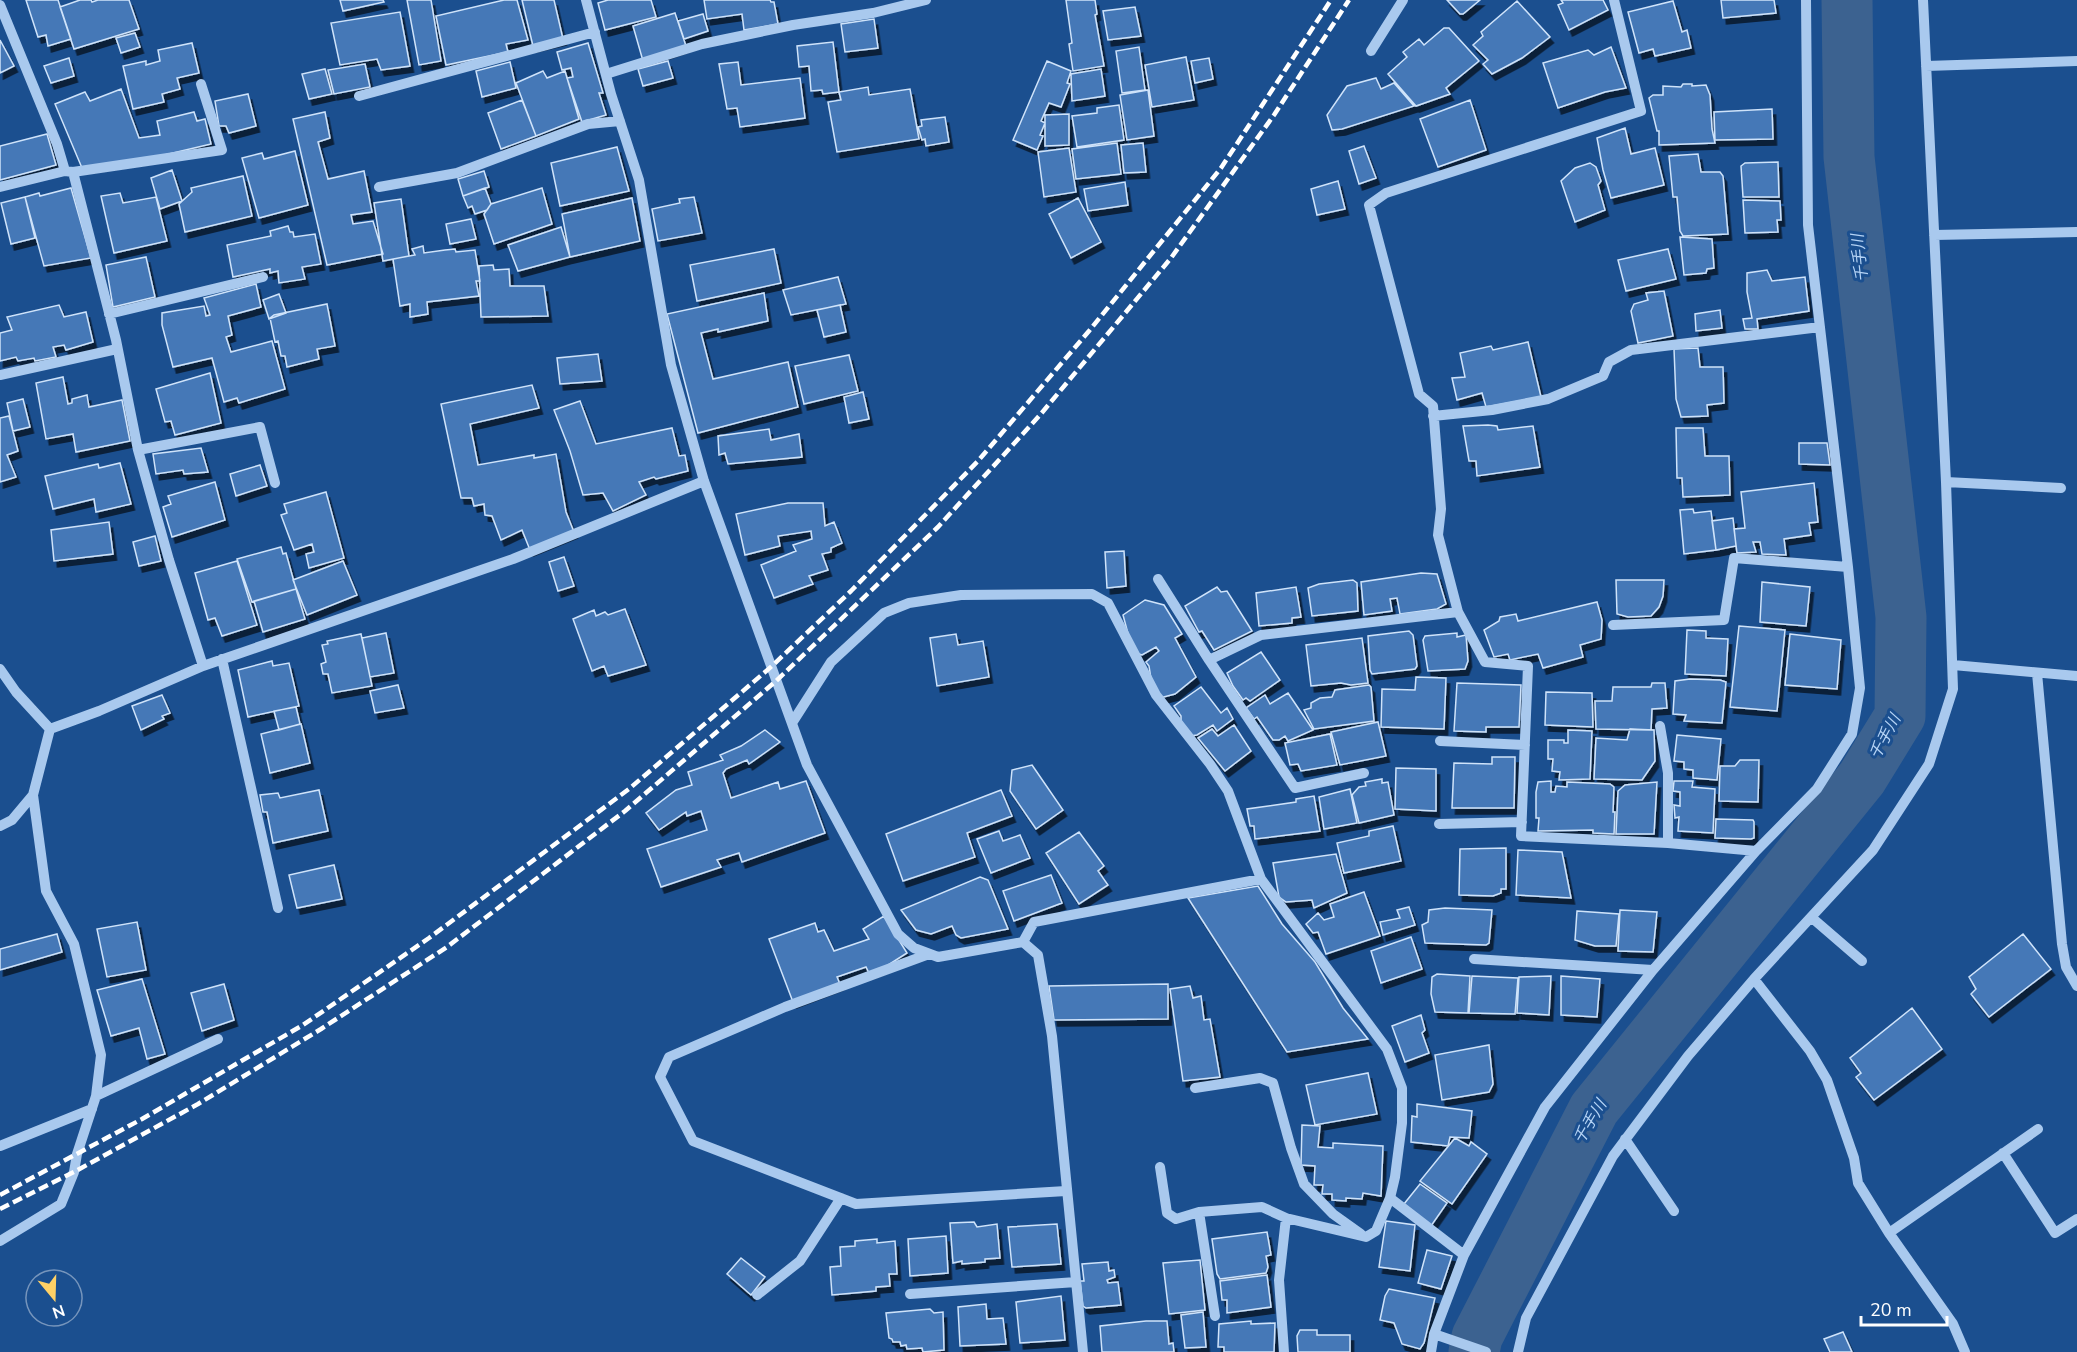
<svg xmlns="http://www.w3.org/2000/svg" width="2077" height="1352" font-family="'Nunito Sans','Noto Sans JP',sans-serif">
<style>
.lines{fill:none;stroke-linecap:round;stroke-linejoin:round}
.river{stroke:#3c6290;stroke-width:51}
.building{fill:#4478b7;stroke:#cfe3fa;stroke-width:1.5;filter:url(#shadow)}
.minor{stroke:#a9c9ee;stroke-width:10}
.rail{stroke:#fff;stroke-width:4.5;stroke-dasharray:10 4.5;stroke-linecap:butt}
.labels{text-anchor:middle;dominant-baseline:central;stroke-width:6;stroke-linejoin:round;paint-order:stroke}
.water-label{font-size:16px;font-style:italic;fill:#b5d3f5;stroke:#1b4f8f}
</style>
<defs>
<filter id="shadow"><feDropShadow dx="3.5" dy="6" stdDeviation="0" flood-color="#0009"/></filter>
</defs>
<rect width="100%" height="100%" fill="#1b4f8f"/>
<g class="lines">
<path class="river" d="M1474,1352l3,-15 117,-228 268,-331 38,-62 1,-99 -52,-460 -2,-157"/>
</g>
<path class="building" d="M26,0h32l13,39 -23,7 -2,-11 -8,2z
M80,0h11l1,2 6,-2h31l10,29 -65,20 -14,-42z
M340,0h43l1,2 -41,9z
M407,0h24l10,61 -22,4z
M504,0h13l11,40 -22,4 2,8 -62,13 -10,-49z
M522,0h32l9,39 -30,7z
M608,0h43l5,17 -51,13 -7,-27z
M704,0h66l1,2h3l4,22 -34,6 -2,-16 -35,5z
M1066,0h29l2,14 -2,1 9,51 -31,5 -4,-27 3,-1z
M1447,0h33l-17,14h-3z
M1561,0h42l5,10 -39,20 -11,-25 5,-2z
M1721,0h53l2,13 -53,5z
M1517,1l33,36 -28,21 -30,16 -9,-10 5,-4 -15,-15 10,-9 -2,-4z
M1673,1l9,31 5,-2 4,18 -36,8 -2,-7 -14,4 -11,-41z
M1135,7l6,29 -33,4 -5,-29z
M400,12l10,54 -29,4 -4,-11 -37,6 -9,-42z
M675,13l11,33 -43,15 -10,-35z
M703,14l5,17 -24,8 -6,-18z
M874,19l4,29 -33,4 -4,-28z
M1444,28h5l30,33 -33,27 4,6 -34,12 -28,-32 19,-17 -4,-5 16,-13 5,6z
M135,33l5,14 -19,6 -5,-15z
M0,40l14,26 -14,7z
M833,42l6,50 -16,2 -1,-4 -11,1 -2,-25 -10,1 -2,-21z
M192,43l7,30 -22,5 3,11 -18,5 2,8 -31,7 -10,-43 23,-5v4l14,-4 -2,-11z
M588,43l15,50h-4l7,22 -24,7 -15,-44 6,-1 -2,-9 -9,2 -5,-18z
M1139,47l6,43 -23,3 -6,-42z
M1611,47l15,41 -21,4 -47,16 -15,-45 45,-13 6,5z
M1186,57l8,43 -42,7 -7,-42z
M69,58l5,18 -23,7 -7,-17z
M1209,58l4,21 -18,4 -4,-22z
M668,61l5,17 -30,8 -5,-17z
M1047,61l24,10 -4,12 3,1 -9,23 -12,-4 -8,18 4,2 -5,12 3,1 -6,14 -24,-10z
M510,62l6,26 -34,9 -6,-26z
M738,62l3,23 59,-7 5,40 -65,9 -3,-19 -10,1 -8,-45z
M365,64l5,23 -36,7 -6,-24z
M325,69l7,25 -23,5 -7,-25z
M1101,69l4,27 -33,5 -1,-27z
M543,71l4,7 18,-7 14,48 -43,17 -20,-53z
M1376,78l5,11 13,-6 20,23 -72,23 -10,1 -5,-15 20,-29z
M1683,84h9v2l14,-1 4,10 2,34 3,14 -56,2v-14h-2l-8,-33 4,-3h10v-9l18,1z
M868,87l1,8 41,-6 9,50 -82,13 -9,-50 13,-2 -2,-8z
M121,89l18,49 21,-3 -3,-14 37,-9 3,9 8,-2 6,25 -55,13 -74,11 -27,-64 30,-12 5,9z
M1148,90l6,46 -27,4 -7,-45z
M248,94l8,32 -27,7 -3,-7h-7l-4,-25z
M522,100l14,36 -35,13 -13,-36z
M1470,100l16,50 -48,17 -18,-48z
M1119,105l5,35 -47,7 -5,-31 25,-3v-5z
M1772,109l1,30 -58,1 -1,-28z
M325,112l5,26 -12,4 10,37 36,-8 8,41 -21,3 2,9 20,-3 10,33 -56,11 -34,-146z
M1069,114v31l-24,1v-31z
M945,117l4,25 -23,4 -1,-7 -3,1 -4,-13 4,-1 -1,-6z
M1625,128l6,26 24,-6 9,37 -53,13 -8,-28 -6,-32z
M47,134l9,31 -56,15v-34z
M1117,143l4,31 -45,5 -4,-30z
M1143,143l3,29 -22,1 -3,-28z
M1364,146l12,32 -17,6 -10,-33z
M617,147l12,44 -69,15 -9,-43z
M1069,148l7,44 -32,5 -6,-45z
M295,151l13,54 -49,13 -17,-60 20,-5 2,6z
M1698,154l3,18h19l3,4 5,58 -45,2 -3,-5 -3,-34h-4l-4,-41z
M1778,162l1,35h-36l-2,-31 4,-3z
M1590,163l6,4 5,14 -3,4 7,25 -30,12 -14,-41 14,-13z
M172,170l10,31 -22,8 -9,-31z
M484,171l5,16 -26,9 -5,-17z
M243,176l9,40 -67,16 -6,-28 13,-12 -1,-4z
M1338,181l7,28 -28,6 -6,-26z
M1125,182l3,23 -40,6 -4,-22z
M71,188l20,70 -47,8 -19,-69 14,-4 1,3z
M485,188l6,16 -4,6 -12,4 -3,-8 -4,2 -5,-12z
M542,188l10,36 -58,20 -10,-30 7,-10z
M120,193l3,10 33,-6 11,44 -53,12 -13,-57z
M25,197l10,41 -24,6 -10,-41z
M694,197l8,36 -44,8 -6,-32 28,-6 -1,-4z
M632,198l8,43 -70,16 -8,-43z
M1078,198l23,44 -30,16 -22,-44z
M401,199l8,57 -26,5 -9,-58z
M1743,200l37,1 1,19h-4l1,12 -33,1z
M471,219l5,20 -26,5 -4,-20z
M288,226l2,6h3l1,5 21,-3 6,30 -19,3 3,12 -26,4 -1,-12 -8,2v-4l-37,8 -6,-32 44,-9 -1,-5z
M561,227l9,30 -52,14 -10,-26z
M1680,237l32,2 2,29 -7,1 -1,4 -22,2z
M423,246l1,7 21,-3 10,-1 1,3 19,-2 5,31h-4l3,15 -52,6 1,12 -18,3v-13l-10,2 -7,-47 22,-4 -3,-6z
M774,249l7,34 -84,18 -7,-36z
M1668,249l8,30 -50,12 -8,-31z
M146,257l9,40 -42,10 -7,-42z
M493,265l1,5 15,-1 1,17h34l4,30 -67,1 -2,-51z
M1767,270l5,11 33,-4 4,34 -52,8 1,10h-13l-2,-10 9,-1 -5,-26v-19z
M838,277l8,27 -55,11 -8,-25z
M256,284l5,23 -33,9 4,19 -6,2 5,15 41,-11 13,48 -46,14 -2,-5 -13,4 -12,-44 -39,9 -11,-42v-12l42,-7 2,10 4,-1 -6,-17z
M1664,291l9,45 -35,7 -7,-32 3,-7 14,-4 -2,-7z
M764,293l4,28 -50,11v-3l-17,4 12,46 75,-17 10,45 -100,26 -31,-119z
M279,294l7,19 -17,6 -6,-19z
M327,304l8,42 -18,3 2,10 -32,8 -2,-11h-4l-3,-15 -3,1 -5,-24 4,-3z
M59,305l5,12 22,-5 7,30 -27,8 -2,-5 -11,2 3,10 -21,4 -1,-3 -16,3 -2,-4 -16,4v-28l12,-3 -5,-13z
M840,305l6,27 -22,5 -7,-27z
M1720,310l2,18 -26,3 -1,-17z
M1528,342l13,55 -55,10 -4,-14 -25,7 -5,-22 13,-1 -5,-24 31,-7 2,4z
M1698,348l2,19h23l1,36 -17,2 1,11 -27,1 -5,-18 -2,-50z
M598,354l4,27 -42,3 -3,-26z
M849,355l9,36 -54,13 -9,-38z
M210,373l11,50 -46,12 -4,-14 -6,1 -9,-33z
M63,377l5,27 4,-1v-4l15,-4 2,12 33,-7 8,41 -54,11 -3,-18 -27,5 -10,-56z
M532,385l7,23 -69,16 8,41 56,-10v3l22,-4 10,58 8,20 -44,18 -8,-20 -21,10 -9,-24 -7,-1 -1,-11 -10,2 -2,-8h-11l-20,-94z
M863,392l6,27 -20,4 -5,-26z
M23,399l7,28 -17,4 -6,-28z
M580,401l16,43 76,-16 7,28 6,-1 3,16 -32,8 -2,-2 -15,5 7,13 -33,16 -10,-18 -20,2 -13,-44 -16,-41z
M9,416l9,35 -11,4 9,22 -16,5v-64z
M1488,425l9,1 1,4 35,-4 7,41 -63,9 -1,-15h-7l-6,-35z
M1676,428h27l2,28h24l1,39 -47,2 -1,-19h-5z
M769,429l2,11 28,-6 3,23 -74,7 -3,-11 -6,2 -1,-19z
M1799,443h28l3,22 -31,-1z
M201,448l7,24 -24,2 -1,-4 -27,4 -3,-20z
M120,463l11,41 -35,8 -2,-13 -41,10 -8,-33 53,-12 1,4z
M260,465l7,21 -31,10 -6,-22z
M215,482l10,38 -53,17 -9,-30 8,-3 -3,-8z
M1814,483l4,39 -9,1 2,12 -27,4 2,16 -24,-1 -2,-12h-7l3,10 -19,1 -3,-24 11,-1 -4,-36z
M326,492l18,66 -35,10 -3,-14 8,-2 -2,-8 -18,6 -13,-35 6,-2 -3,-9z
M788,503h35l2,23 9,-4 8,21 -11,5v4l-9,2 6,16 -19,6 4,8 -39,14 -13,-33 35,-14 -3,-6 19,-6 -1,-8 -33,5 2,10 -35,9 -9,-41z
M1693,509l1,4 17,-2 5,39 -32,4 -4,-44z
M1733,518l3,28 -20,4 -4,-29z
M109,522l4,32 -59,7 -3,-31z
M155,536l6,25 -22,5 -6,-24z
M281,547l2,7 3,-1 10,36 -44,13 -15,-43z
M1124,551l2,35 -19,2 -2,-36z
M564,557l10,29 -16,5 -9,-29z
M237,561l20,64 -35,11 -7,-18 -7,2 -13,-47z
M343,561l14,34 -50,20 -14,-35z
M1421,573l16,1 9,30 -9,5 -37,5 -3,-16 -7,1 2,12 -28,4 -3,-33z
M1353,580l4,3 1,28 -46,5 -4,-28 11,-4z
M1616,580h48l-1,16 -4,11 -8,9 -23,1 -11,-3z
M1762,582l48,5 -4,39 -46,-4z
M1217,587l4,5 6,-1 25,40 -38,19 -12,-19 -3,1 -14,-26z
M1296,587l5,30 -9,1v5l-33,3 -3,-33z
M296,589l9,30 -42,13 -9,-31z
M1145,600l19,5 18,29 -7,4 21,39 -21,17 -15,4 -8,-13 -3,-19 -3,-4 13,-11 -3,-4 -14,8 -6,-2 -6,-12 -7,-26z
M1597,602l5,18 -1,19 -21,6 3,12 -40,11 -5,-14 -28,6 -2,-6 -14,3 -10,-27 15,-9 1,-4 16,-3 2,7z
M625,609l21,56 -38,11 -4,-10 -12,5 -19,-52 21,-9 2,6 9,-4 3,3z
M1739,626l46,4 -8,81 -47,-4z
M1687,630l19,1v7l22,1 -2,37 -41,-2z
M1409,631l4,4 4,31 -2,3 -43,5 -2,-4 -2,-34z
M386,633l8,40 -24,4 -8,-39z
M1457,633v4l9,-2 2,26 -3,8 -37,2 -5,-31 2,-4z
M361,634l11,52 -40,7 -4,-19h-5l-2,-10 5,-2 -4,-17 6,-1 -1,-3z
M956,634l2,11 25,-4 6,36 -52,9 -7,-48z
M1790,634l51,6 -4,49 -52,-4z
M1362,638l6,45 -17,2 -10,-2 -30,3 -5,-41z
M1261,652l19,28 -30,21 -4,-3 -3,2 -10,-14 -6,-13z
M272,661l1,5 16,-3 10,43 -51,11 -10,-47z
M1416,677l30,1 -2,51 -63,-2 1,-38 33,1z
M1690,679l30,1 6,2 -4,41 -38,-2 2,-6 -13,-1 2,-33z
M1457,683l64,2 -2,42h-33v5l-32,-1z
M1652,683h13l2,25 -15,1 -1,21 -55,-1 -1,-28h17l1,-14h38z
M398,685l6,23 -29,5 -5,-22z
M1369,685l2,2 3,34 -60,8 -10,-19 7,-2v-5l9,-5 12,-1 3,-7z
M1201,687l20,26 6,-5 6,11 -16,12 -4,-6 -16,10 -7,1 -9,-15v-5l-7,-10z
M1546,692l46,1 1,34 -48,-2z
M1288,693l25,37 -25,11 -3,-5 -6,4h-6l-16,-23 -3,2 -8,-11 19,-13 5,9z
M162,695l8,18 -8,3 2,3 -23,11 -9,-24z
M296,707l4,17 -21,6 -5,-19z
M1378,722l8,34 -46,9 -9,-33z
M301,724l9,39 -40,10 -9,-39z
M1234,725l17,26 -26,20 -27,-33 14,-9 6,7z
M1630,729l24,1 1,31 -13,19 -48,-1 2,-41 31,2z
M765,730l15,12 -31,22 -2,-4 -21,9 -3,4 8,25 47,-16 2,7 26,-8 19,52 -83,29 -3,-9 -22,7 4,7 -60,20 -14,-38 60,-19 -6,-19 -14,5 -1,-4 -27,18 -13,-17 30,-23 16,-5 -4,-13 35,-12 -3,-5 21,-9z
M1568,730l24,1 -2,48 -31,1 1,-8 -8,-1 1,-12h-5v-19h16v3h4z
M1330,734l7,31 -36,6 -3,-7 -8,1 -5,-22z
M1677,735l44,4 -4,41 -24,-2v-8l-9,-1v-7l-10,-1z
M1492,757h23l-1,51h-62l2,-45 38,1z
M1740,760h19l-1,42 -39,-1 1,-35h15z
M1032,765l31,45 -27,19 -26,-38 2,-21z
M1396,768l40,1v42l-41,-2z
M1382,779v4l6,-1 6,33 -35,8 -7,-28 7,-8 7,-1 -1,-4z
M1551,781v11h4l1,-6 11,1v-5l43,2 4,3 -1,25h2l-1,22 -21,-1v-3l-55,1 1,-13h-3v-26l2,-10z
M1674,781h19l-1,6 23,2 -2,44 -35,-2 1,-14 -4,1 -1,-13 6,1v-14l-7,-1z
M1657,782l-3,52h-38l2,-43 7,-6z
M1350,789l7,34 -33,6 -5,-32z
M319,790l9,41 -55,12 -6,-31h-4l-3,-17 18,-2 2,5z
M1001,790l11,26 -45,17 8,24 -72,24 -17,-47z
M1314,796l6,35 -65,8 -1,-13h-4l-3,-17 49,-7v-3z
M1716,819l37,1 1,2v16l-3,1 -36,-1z
M1393,826l8,35 -57,12 -7,-30 32,-7v-5z
M999,831l4,10 17,-6 10,23 -39,15 -14,-34z
M1079,832l25,34 -6,5 10,14 -29,19 -33,-51z
M1506,848v41h-5v4l-8,3 -34,-1 1,-46z
M1518,850l44,2 9,46 -55,-3z
M1336,854l11,39 -33,15 -2,-8 -26,2 -7,-5 -6,-34z
M334,865l8,34 -45,9 -8,-33z
M1051,875l11,28 -48,18 -11,-30z
M980,877l8,3 20,49 -47,9 -5,-3 -4,-9 -21,8 -15,-4 -15,-20z
M1258,886l24,38 33,38 28,46 25,31 -81,13 -99,-154z
M1364,892l16,44 -54,18 -8,-22 -5,1 -7,-9 12,-11 6,7 10,-3 -4,-13z
M1409,907l6,18 -32,10 -3,-13 20,-4 -3,-8z
M1445,908l47,2 -3,33 -3,2 -61,-2 -3,-18 6,-3 1,-12z
M1620,910l37,2 -4,40 -35,-1z
M1577,911l42,3 -3,32h-21l-20,-6z
M884,916l23,37 -22,14 -16,6 -3,-6 -29,10 3,7 -47,18 -24,-63 46,-16 3,9 6,-2 10,21 35,-12 -6,-10z
M137,922l9,48 -39,7 -10,-48z
M57,934l5,18 -62,18v-21z
M2023,934l28,35 -62,48 -18,-23 5,-5 -7,-12z
M1411,937l11,32 -41,14 -10,-32z
M1437,974l33,2 -2,37 -33,-1 -4,-18 1,-17z
M1472,976l46,2 -3,36 -46,-1z
M1551,976l-2,39 -32,-2 2,-36z
M1561,976l39,3 -3,38 -36,-2z
M142,979l23,75 -18,5 -8,-31 -28,8 -14,-46z
M224,984l10,36 -32,11 -11,-38z
M1168,984v35l-114,1 -5,-34z
M1190,986l3,12 8,-2 3,24 6,-1 10,58 -37,4 -13,-92z
M1912,1008l30,41 -68,51 -18,-23 5,-4 -11,-15z
M1421,1015l4,15 -3,3 7,20 -24,9 -13,-36z
M1489,1045l4,39 -4,8 -47,8 -7,-45z
M1368,1073l9,41 -62,11 -9,-40z
M1417,1104l55,7 -3,27 -19,-1 -2,9 -37,-4 1,-26 5,1z
M1302,1125l18,1 -2,21 15,1v-5l50,3 -2,50 -18,-3 -1,6 -16,-1v3l-14,-1v-6h-10l1,-9h-9l1,-19 -14,-1z
M1455,1138l14,8 2,-4 16,12 -35,50 -32,-23z
M1420,1184l27,19 -16,23 -27,-22z
M1386,1221l29,4 -5,46 -31,-4z
M974,1222l3,5 20,-3 3,34 -15,1v3l-23,2v-3l-9,2 -3,-40z
M1057,1224l4,40 -49,3 -4,-40z
M1267,1232l4,23 -5,1 2,11 -2,6 -46,6 -3,-5 -5,-35z
M946,1236l2,37 -38,3 -2,-37z
M877,1239v4l18,-2 2,33h-8l1,12 -14,1v4l-44,4 -2,-28 11,-1 -1,-19 15,-1v-5z
M1427,1250l25,6 -11,33 -23,-6z
M741,1258l24,19 -14,18 -24,-21z
M1200,1260l5,50 -36,4 -6,-51z
M1108,1262l1,9 5,-1 1,7 -8,3 1,3 10,-1 3,23 -35,3 -3,-2 -3,-25h4l-2,-17z
M1267,1275l4,32 -44,6v-13h-5l-2,-19z
M1389,1289l46,9 -11,45 -4,6 -18,-5 -8,-21 -14,-3 5,-24z
M1061,1296l4,44 -45,3 -4,-41z
M986,1304l1,15 16,-1 3,26 -46,2 -2,-39z
M930,1309l4,4 9,-1 1,38 -21,2 -1,-4 -15,1 -1,-4 -5,1 -1,-4h-7l-1,-3 -3,-1 -3,-25z
M1203,1312l3,35 -21,1 -4,-33z
M1146,1321h21l2,23 4,-1 1,9h-72l-2,-26z
M1251,1321v3l24,-1 -1,29h-50v-5h-6l1,-23z
M1300,1330h17v5h33v17h-52l-1,-16z
M1843,1332l9,20h-22l-6,-13z"/>
<g class="lines">
<path class="minor" d="M586,0l25,94 28,86 32,185 33,116 103,284 91,169 16,14 24,9 85,-15 15,13 14,81 31,316
M1614,0l27,111 -255,82 -17,12 50,189 14,12 8,103 -3,26 20,77 27,50 43,4 -7,170 147,7 88,8
M0,5l57,139 8,27 8,1 43,168 22,110 31,110 34,106
M1371,51l32,-51
M1926,66l151,-5
M606,74l96,-30 91,-19 80,-12 53,-13
M359,96l236,-64
M73,172l149,-22 -21,-66
M0,187l65,-16
M379,187l78,-14 131,-49 32,-3
M1934,235l143,-3
M109,314l154,-37
M0,375l117,-26
M1433,416l59,-6 56,-11 55,-23 6,-14 22,-12 189,-23
M138,450l122,-23 15,56
M1946,482l115,6
M1158,579l51,81 86,128 69,-15
M1613,625l111,-5 10,-62 114,9
M222,659l56,249
M1209,660l52,-25 197,-23
M1953,665l124,11
M0,669l16,23 34,37
M2037,673l25,271 4,23 11,19
M792,723l39,-61 53,-49 25,-10 52,-8 131,-1 16,9 48,92 54,69 18,27 33,88 126,170 15,39v35l-7,54 -5,21
M1660,726l8,47v70
M1440,741l85,4
M1439,824l83,-2
M0,826l12,-6 21,-25
M1811,917l51,44
M1023,942l11,-20 227,-43
M929,954l-144,53 -116,50 -9,20 33,64 163,63 210,-13
M1474,959l179,11
M1754,979l56,72 17,29 27,78 4,25 31,50 64,91 12,28
M1195,1088l65,-10 13,5 18,65 13,36 29,30 28,20
M96,1096l122,-57
M1625,1139l49,72
M0,1146l92,-37
M2003,1153l52,80 22,-14
M1160,1167l7,46 9,6 23,-7
M1889,1233l149,-104
M0,1241l61,-37 13,-32 3,-18 19,-58 5,-41 -27,-111 -28,-53 -13,-96 17,-66 49,-18 104,-45 310,-107 191,-78
M910,1294l166,-12
M757,1295l43,-34 41,-63
M1215,1316l-16,-104 63,-5 24,11 80,19 10,-6 14,-33 74,57
M1434,1334l52,18
M1284,1352l-5,-72 7,-62
M1431,1352l3,-18 30,-79 81,-148 108,-137 103,-119 61,-62 35,-55 8,-46 -12,-121 -40,-342 -2,-225
M1518,1352l8,-34 87,-162 75,-100 66,-77 119,-129 56,-86 24,-75 -7,-207 -23,-482"/>
<path class="rail" d="M0,1195l142,-76 161,-94 126,-87 200,-149 143,-123 79,-75 127,-130 111,-130 132,-163 110,-168
M0,1209l74,-37 124,-68 123,-75 126,-82 178,-136 151,-130 162,-154 102,-112 131,-157 103,-143 75,-115"/>
</g>
<g class="labels">
<g class="water-label">
<text transform="translate(1860 258) rotate(-96)">千手川</text>
<text transform="translate(1885 737) rotate(-62)">千手川</text>
<text transform="translate(1590 1122) rotate(-59)">千手川</text>
</g>
</g>
<g transform="translate(54 1298) rotate(161)"><circle r="28" fill="#1b4f8f" stroke="#7695bc" stroke-width="1.5"/>
<path d="M0-4.5L10 22L0 15L-10 22Z" fill="#ffd166"/>
<text y="-9" font-size="16" font-weight="bold" text-anchor="middle" fill="#ffffff">N</text>
</g>
<path d="M1861 1316v9h86v-9" fill="none" stroke="#ffffff" stroke-width="3"/>
<text x="1870" y="1316" font-size="18" fill="#ffffff" stroke="#1b4f8f" stroke-width="4.5" paint-order="stroke">20 m</text>
</svg>
